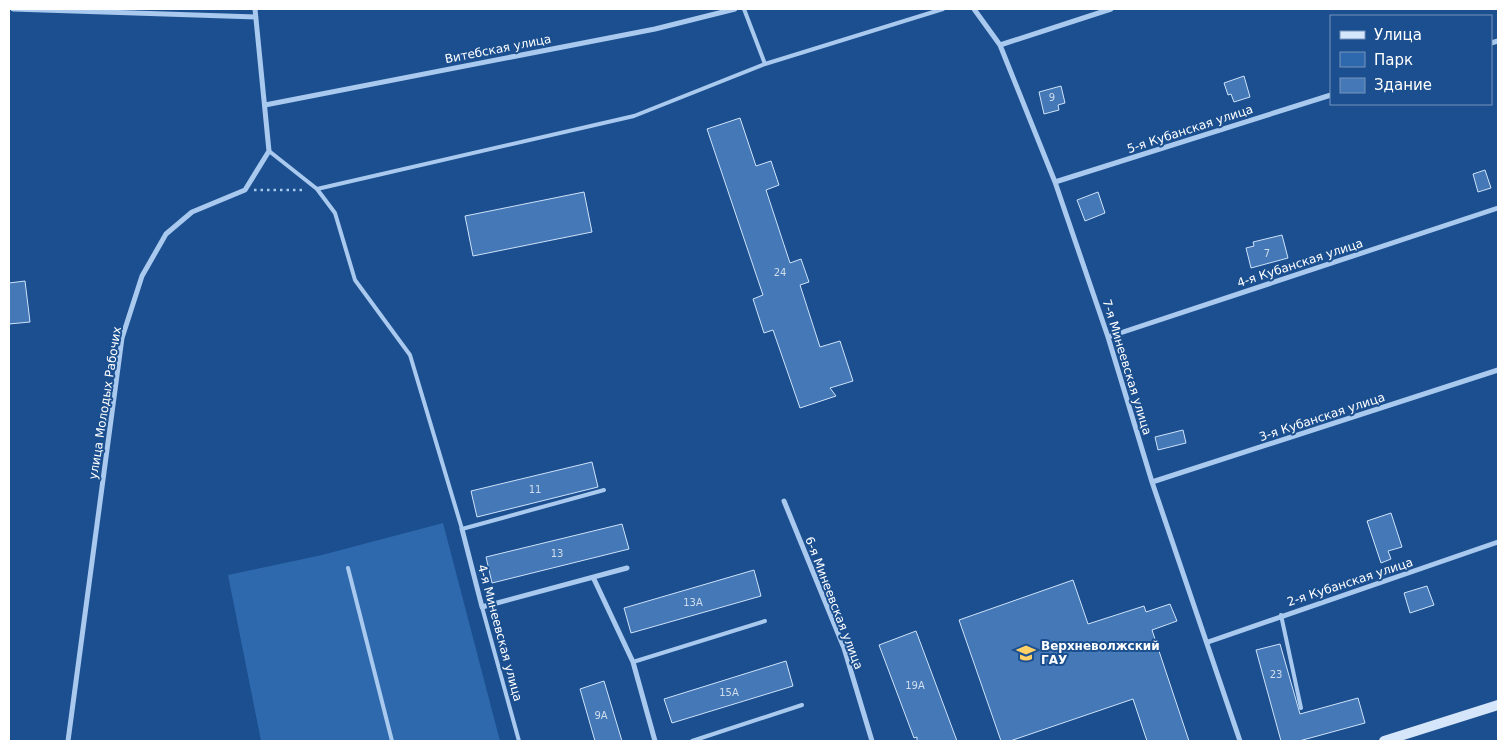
<svg xmlns="http://www.w3.org/2000/svg" width="1507" height="750" font-family="'DejaVu Sans',sans-serif">
<style>
.green{fill:#2e69ad}
.building{fill:#4478b7;stroke:#cfe3fa}
.lines{fill:none;stroke-linecap:round;stroke-linejoin:round}
.path{stroke:#a9c9ee;stroke-width:2.5;stroke-dasharray:2.5 4;stroke-linecap:butt}
.lane{stroke:#a9c9ee;stroke-width:4}
.street{stroke:#a9c9ee;stroke-width:5}
.secondary{stroke:#d6e6fa;stroke-width:10}
.labels{text-anchor:middle;dominant-baseline:central;stroke-width:4;stroke-linejoin:round;paint-order:stroke}
.number-label{font-size:10px;fill:#d0dded}
.street-label{font-size:12px;fill:#fff;stroke:#1b4f8f}
.poi-label{font-size:12px;font-weight:bold;fill:#fff;stroke:#1b4f8f;text-anchor:start}
</style>
<rect width="100%" height="100%" fill="#1b4f8f"/>
<path class="green" d="M443,523l57,218h-239l-33,-166 94,-20z"/>
<path class="building" d="M1244,76l6,21 -16,5 -3,-8 -3,1 -4,-12z
M1061,86l4,17 -7,2 1,5 -15,4 -5,-22z
M740,118l16,48 15,-5 8,24 -13,5 24,73 11,-4 8,23 -9,3 20,62 20,-6 13,40 -23,7 6,8 -36,12 -27,-78 -9,3 -11,-34 10,-4 -56,-166z
M1485,170l6,18 -13,4 -5,-18z
M584,192l8,40 -119,24 -8,-40z
M1098,192l7,21 -20,8 -8,-21z
M1282,235l6,23 -37,10 -5,-20 8,-2 -1,-4z
M25,281l5,41 -21,2v-41z
M1183,430l3,13 -28,7 -3,-13z
M592,462l6,25 -121,30 -6,-26z
M1391,513l11,34 -14,4 3,8 -10,4 -14,-42z
M622,524l7,25 -137,34 -6,-26z
M754,570l7,26 -130,37 -7,-25z
M1073,580l15,44 56,-18 2,6 24,-8 7,17 -25,9 37,111h-42l-14,-42 -123,42h-9l-42,-121z
M1427,586l7,19 -24,8 -6,-20z
M916,631l41,110h-40v-4l-3,1 -35,-93z
M1280,644l20,70 58,-16 7,25 -66,18h-18l-25,-91z
M786,661l7,25 -121,37 -8,-24z
M604,681l18,60h-27l-15,-52z"/>
<g class="lines">
<path class="path" d="M254,190h49"/>
<path class="lane" d="M744,9l21,55 178,-55
M269,151l48,38 317,-73 131,-52
M317,189l18,24 20,67 55,75 52,174 142,-39
M348,568l44,173
M482,607l37,134
M1281,615l20,93
M633,662l132,-41
M692,741l110,-36"/>
<path class="street" d="M13,9l243,8
M974,9l26,36 55,137 53,155 44,145 88,259
M1491,43l7,-2
M1000,45l111,-36
M265,105l390,-76 80,-20
M1055,182l276,-87
M1108,337l390,-129
M1152,482l346,-112
M784,501l60,147 28,93
M462,529l20,78 145,-39
M593,577l40,85 22,79
M1208,642l290,-100
M68,741l54,-403 20,-62 24,-42 26,-22 53,-22 24,-39 -14,-142"/>
<path class="secondary" d="M1384,741l114,-36"/>
</g>
<defs>
<g id="university-bare" transform="scale(1.5)"><path d="M0-5L7-2L0 1L-7-2ZM-4 1L0 2.5L4 1V4Q0 6-4 4Z" fill="#ffd166" stroke="#1b4f8f" stroke-width="2.5" paint-order="stroke"/></g>
</defs>
<g fill-rule="evenodd">
<use href="#university-bare" x="1026" y="653"/>
</g>
<g class="labels">
<g class="number-label">
<text x="1052" y="97">9</text>
<text x="1267" y="253">7</text>
<text x="780" y="272">24</text>
<text x="535" y="489">11</text>
<text x="557" y="553">13</text>
<text x="693" y="602">13А</text>
<text x="1276" y="674">23</text>
<text x="915" y="685">19А</text>
<text x="729" y="692">15А</text>
<text x="601" y="715">9А</text>
</g>
<g class="street-label">
<text transform="translate(498 49) rotate(-11)">Витебская улица</text>
<text transform="translate(1190 129) rotate(-18)">5-я Кубанская улица</text>
<text transform="translate(1300 263) rotate(-18)">4-я Кубанская улица</text>
<text transform="translate(1127 367) rotate(73)">7-я Минеевская улица</text>
<text transform="translate(105 403) rotate(-81)">улица Молодых Рабочих</text>
<text transform="translate(1322 417) rotate(-18)">3-я Кубанская улица</text>
<text transform="translate(1350 582) rotate(-18)">2-я Кубанская улица</text>
<text transform="translate(834 603) rotate(69)">6-я Минеевская улица</text>
<text transform="translate(500 633) rotate(75)">4-я Минеевская улица</text>
</g>
<g class="poi-label">
<text x="1041" y="646">Верхневолжский<tspan x="1041" dy="14">ГАУ</tspan></text>
</g>
</g>
<rect width="1507" height="750" fill="none" stroke="#ffffff" stroke-width="20"/>
<rect x="1330" y="15" width="162" height="90" fill="#1b4f8f" stroke="#7695bc"/>
<rect x="1340" y="31" width="25" height="8" fill="#d6e6fa" stroke="#7695bc"/>
<text x="1374" y="40" font-size="15" fill="#ffffff">Улица</text>
<rect x="1340" y="52" width="25" height="15" fill="#2e69ad" stroke="#7695bc"/>
<text x="1374" y="65" font-size="15" fill="#ffffff">Парк</text>
<rect x="1340" y="78" width="25" height="15" fill="#4478b7" stroke="#7695bc"/>
<text x="1374" y="90" font-size="15" fill="#ffffff">Здание</text>
</svg>
